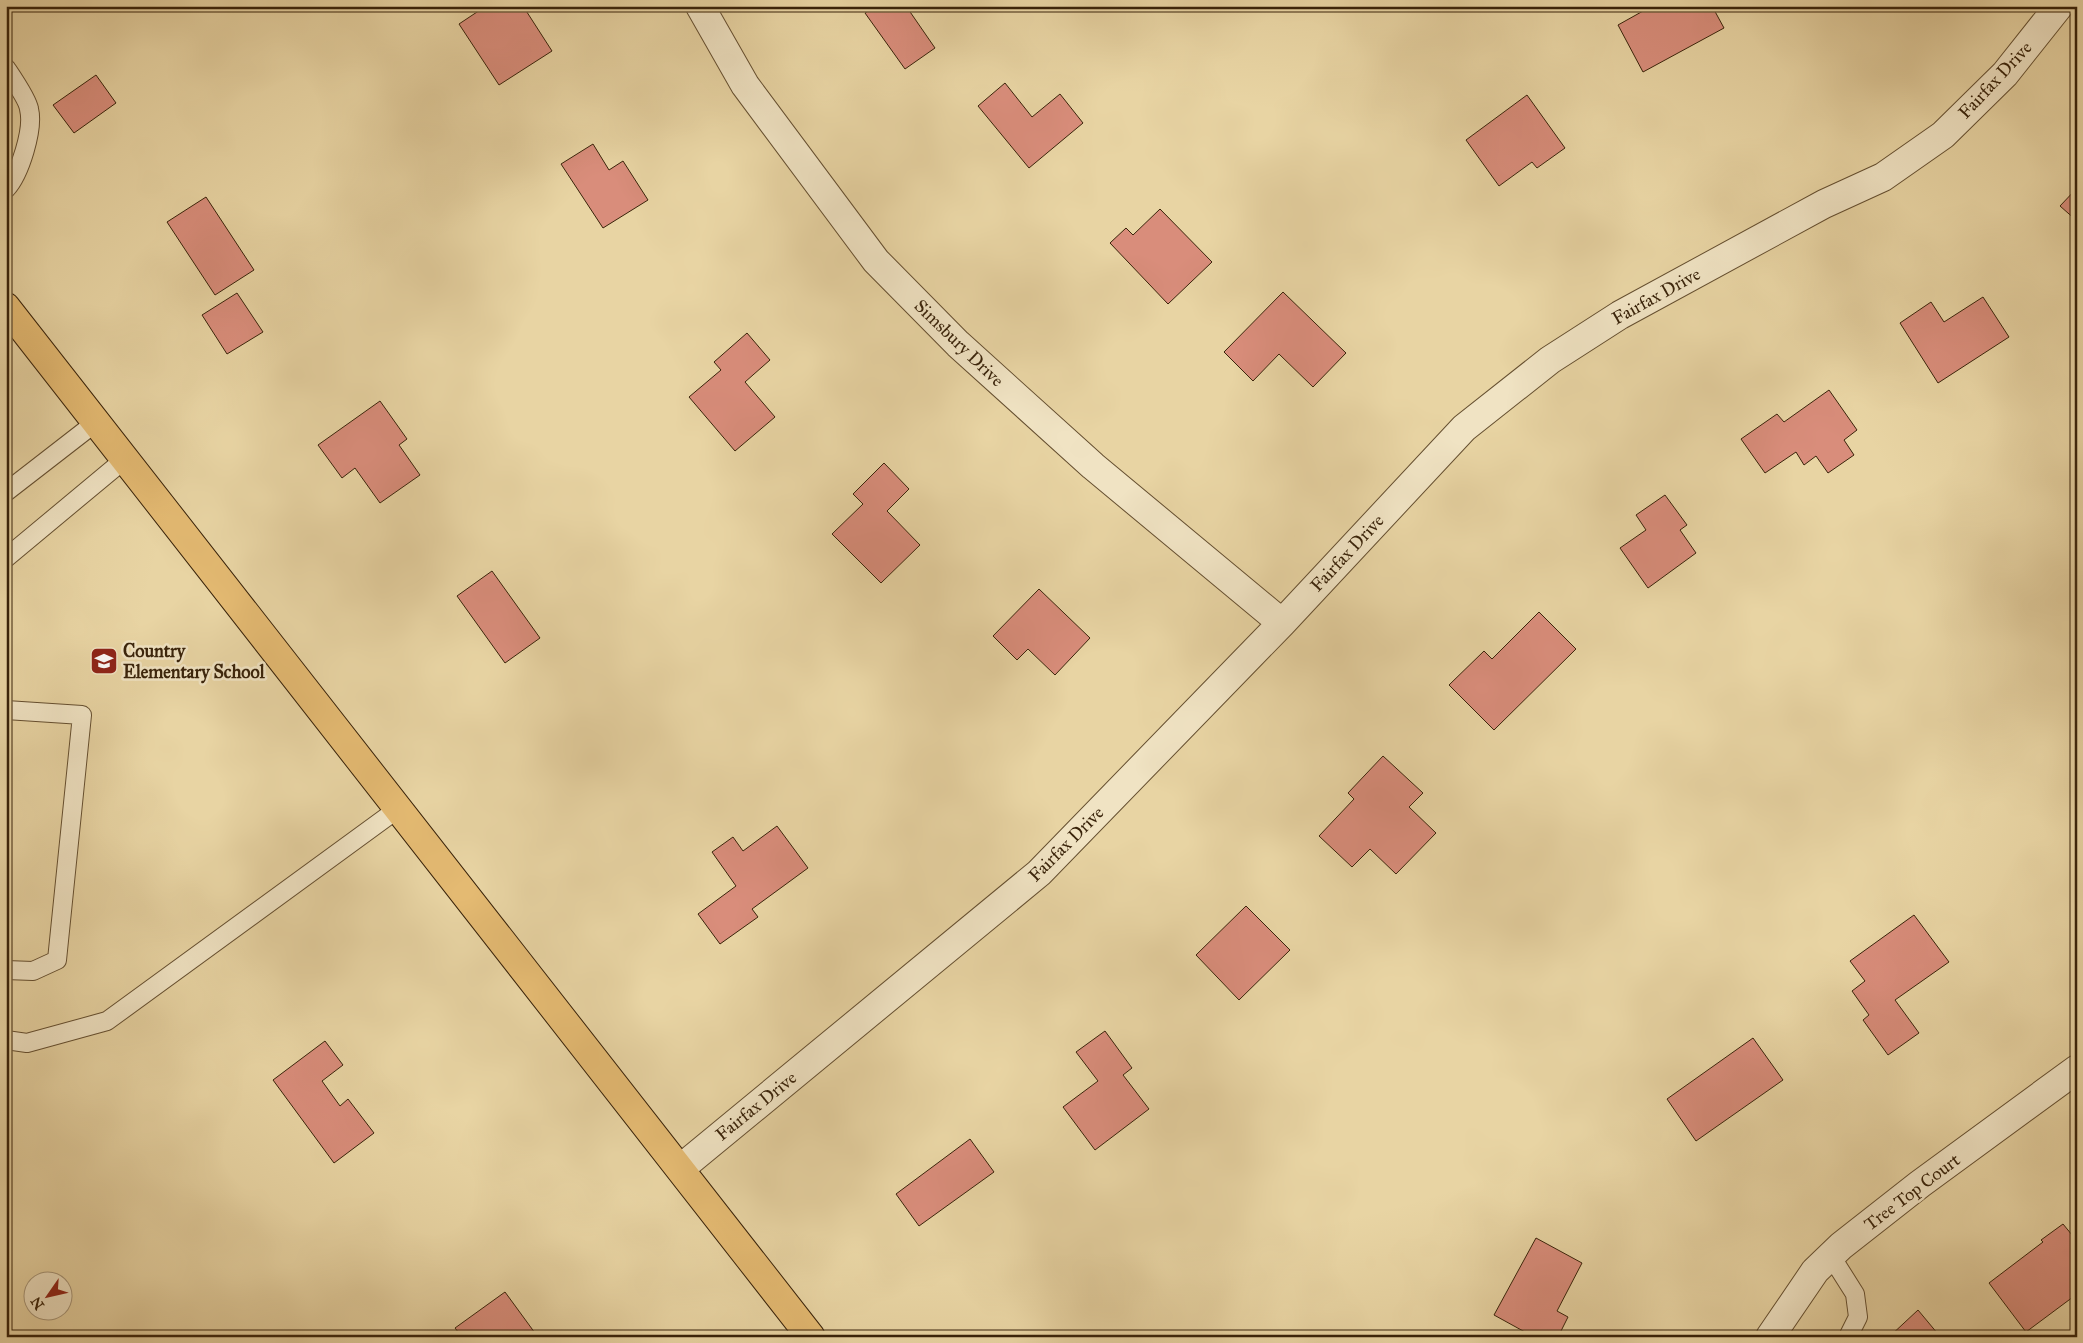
<svg xmlns="http://www.w3.org/2000/svg" width="2083" height="1343" font-family="'IM FELL Great Primer',serif">
<style>
.building{fill:#d98d7b;stroke:#39230a}
.lines{fill:none;stroke-linecap:round;stroke-linejoin:round}
.service-casing{stroke:#654f30;stroke-width:20}
.minor-casing{stroke:#654f30;stroke-width:30}
.primary-casing{stroke:#39230a;stroke-width:30}
.service{stroke:#f0e3c3;stroke-width:18}
.minor{stroke:#f0e3c3;stroke-width:28}
.primary{stroke:#e4ba72;stroke-width:28}
.labels{text-anchor:middle;dominant-baseline:central;stroke-width:5;stroke-linejoin:round;paint-order:stroke}
.street-label{font-size:18px;fill:#39230a;stroke:#f0e3c3}
.poi-label{font-size:18px;font-weight:bold;fill:#39230a;stroke:#f0e3c3;text-anchor:start}
</style>
<rect width="100%" height="100%" fill="#e8d4a3"/>
<filter id="stains"><feTurbulence type="fractalNoise" baseFrequency=".004" numOctaves="4"/><feColorMatrix values="0 0 0 0 .2 0 0 0 0 .09 0 0 0 0 .02 0 0 0 .5 -.17"/></filter>
<radialGradient id="worn" r=".72"><stop offset=".6" stop-color="#630" stop-opacity="0"/><stop offset="1" stop-color="#630" stop-opacity=".3"/></radialGradient>
<path class="building" d="M486,6h37l29,45 -53,34 -40,-61z
M872,6h34l29,42 -30,21 -40,-56 8,-5z
M1652,6h60l12,22 -81,44 -25,-47z
M96,75l20,28 -42,30 -21,-28z
M1005,83l27,34 28,-23 23,29 -54,45 -51,-62z
M1527,95l38,53 -28,20 -5,-6 -33,24 -33,-46z
M593,144l16,26 14,-9 25,39 -45,28 -42,-64z
M2077,188v33l-17,-15z
M206,197l48,73 -39,25 -48,-73z
M1160,209l52,53 -44,42 -58,-61 16,-15 7,7z
M1283,292l63,61 -33,34 -34,-33 -26,27 -29,-29z
M237,293l26,39 -36,22 -25,-39z
M1983,297l26,40 -71,46 -38,-60 31,-21 13,20z
M747,333l23,27 -25,22 30,35 -40,34 -46,-54 32,-27 -7,-8z
M1829,390l28,40 -13,10 10,15 -26,18 -12,-17 -12,9 -8,-13 -31,21 -24,-34 36,-25 7,8z
M380,401l27,38 -8,6 21,30 -40,28 -25,-35 -13,10 -24,-33z
M884,463l25,26 -22,22 33,34 -39,38 -49,-49 31,-30 -10,-10z
M1665,495l22,30 -7,5 16,23 -48,35 -28,-40 26,-18 -10,-15z
M492,571l48,67 -35,25 -48,-67z
M1039,589l51,49 -35,37 -27,-26 -11,11 -24,-24z
M1539,612l37,37 -82,81 -45,-45 35,-34 8,8z
M1383,756l40,37 -14,14 27,26 -40,41 -26,-25 -18,18 -33,-31 35,-37 -6,-6z
M777,826l31,42 -56,41 6,8 -38,27 -22,-30 38,-28 -24,-34 21,-15 10,14z
M1246,906l44,44 -51,50 -43,-45z
M1914,915l35,47 -54,38 24,33 -31,22 -25,-35 6,-5 -17,-24 13,-10 -15,-20z
M1105,1031l27,37 -9,7 26,34 -54,41 -32,-43 35,-26 -22,-29z
M1753,1038l30,42 -87,61 -29,-42z
M325,1041l18,24 -21,16 18,25 8,-7 26,34 -40,30 -61,-83z
M970,1139l24,33 -75,54 -23,-32z
M2063,1224l14,17v53l-51,38 -37,-49 54,-41 -2,-2z
M1536,1238l46,25 -25,48 11,6 -10,20h-24l-40,-22z
M505,1292l30,41 -5,4h-68l-7,-9z
M1918,1310l20,24 -3,3h-46z"/>
<g class="lines">
<g class="service-casing">
<path id="service" d="M6,68c6,9 22,32 23,41 5,20 -9,65 -23,80
M6,492l89,-69
M6,558l119,-99
M6,710l76,5 -25,245 -24,11 -27,-1
M6,1040l21,3 80,-22 292,-213
M1831,1256l24,38 3,23 -10,20"/>
</g>
<g class="minor-casing">
<path id="minor" d="M700,6l45,79 131,176 82,83 135,122 189,157
M681,1168l358,-295 243,-250 182,-195 86,-68 70,-45 204,-111 59,-27 60,-42 62,-61 54,-68
M1770,1337l45,-66 26,-25 79,-62 157,-115"/>
</g>
<g class="primary-casing">
<path id="primary" d="M6,307l805,1030"/>
</g>
<use href="#service" class="service"/>
<use href="#minor" class="minor"/>
<use href="#primary" class="primary"/>
</g>
<defs>
<g id="school-square" transform="scale(1.4375)"><rect x="-9" y="-9" width="18" height="18" rx="4" fill="#8f2418" stroke="#f0e3c3"/><path d="M0-5L7-2L0 1L-7-2ZM-4 1L0 2.5L4 1V4Q0 6-4 4Z" fill="#fff"/></g>
</defs>
<g fill-rule="evenodd">
<use href="#school-square" x="104" y="661"/>
</g>
<g class="labels">
<g class="street-label">
<text transform="translate(1995 80) rotate(-47)">Fairfax Drive</text>
<text transform="translate(1656 296) rotate(-29)">Fairfax Drive</text>
<text transform="translate(959 343) rotate(44)">Simsbury Drive</text>
<text transform="translate(1347 553) rotate(-47)">Fairfax Drive</text>
<text transform="translate(1066 844) rotate(-45)">Fairfax Drive</text>
<text transform="translate(756 1106) rotate(-39)">Fairfax Drive</text>
<text transform="translate(1912 1192) rotate(-37)">Tree Top Court</text>
</g>
<g class="poi-label">
<text x="123" y="651">Country<tspan x="123" dy="21">Elementary School</tspan></text>
</g>
</g>
<rect width="2083" height="1343" fill="none" stroke="#e8d4a3" stroke-width="25"/>
<rect x="8" y="8" width="2068" height="1328" fill="none" stroke="#39230a" stroke-width="2.5"/>
<rect x="12" y="12" width="2058" height="1318" fill="none" stroke="#39230a"/>
<g transform="translate(48 1296) rotate(236)"><circle r="24" fill="#f0e3c3" stroke="#a79679"/>
<path d="M0-4L9 19L0 12L-9 19Z" fill="#8f2418"/>
<text y="-8" font-size="14" font-weight="bold" text-anchor="middle" fill="#39230a">N</text>
</g>
<rect width="100%" height="100%" filter="url(#stains)"/>
<rect width="100%" height="100%" fill="url(#worn)"/>
</svg>
